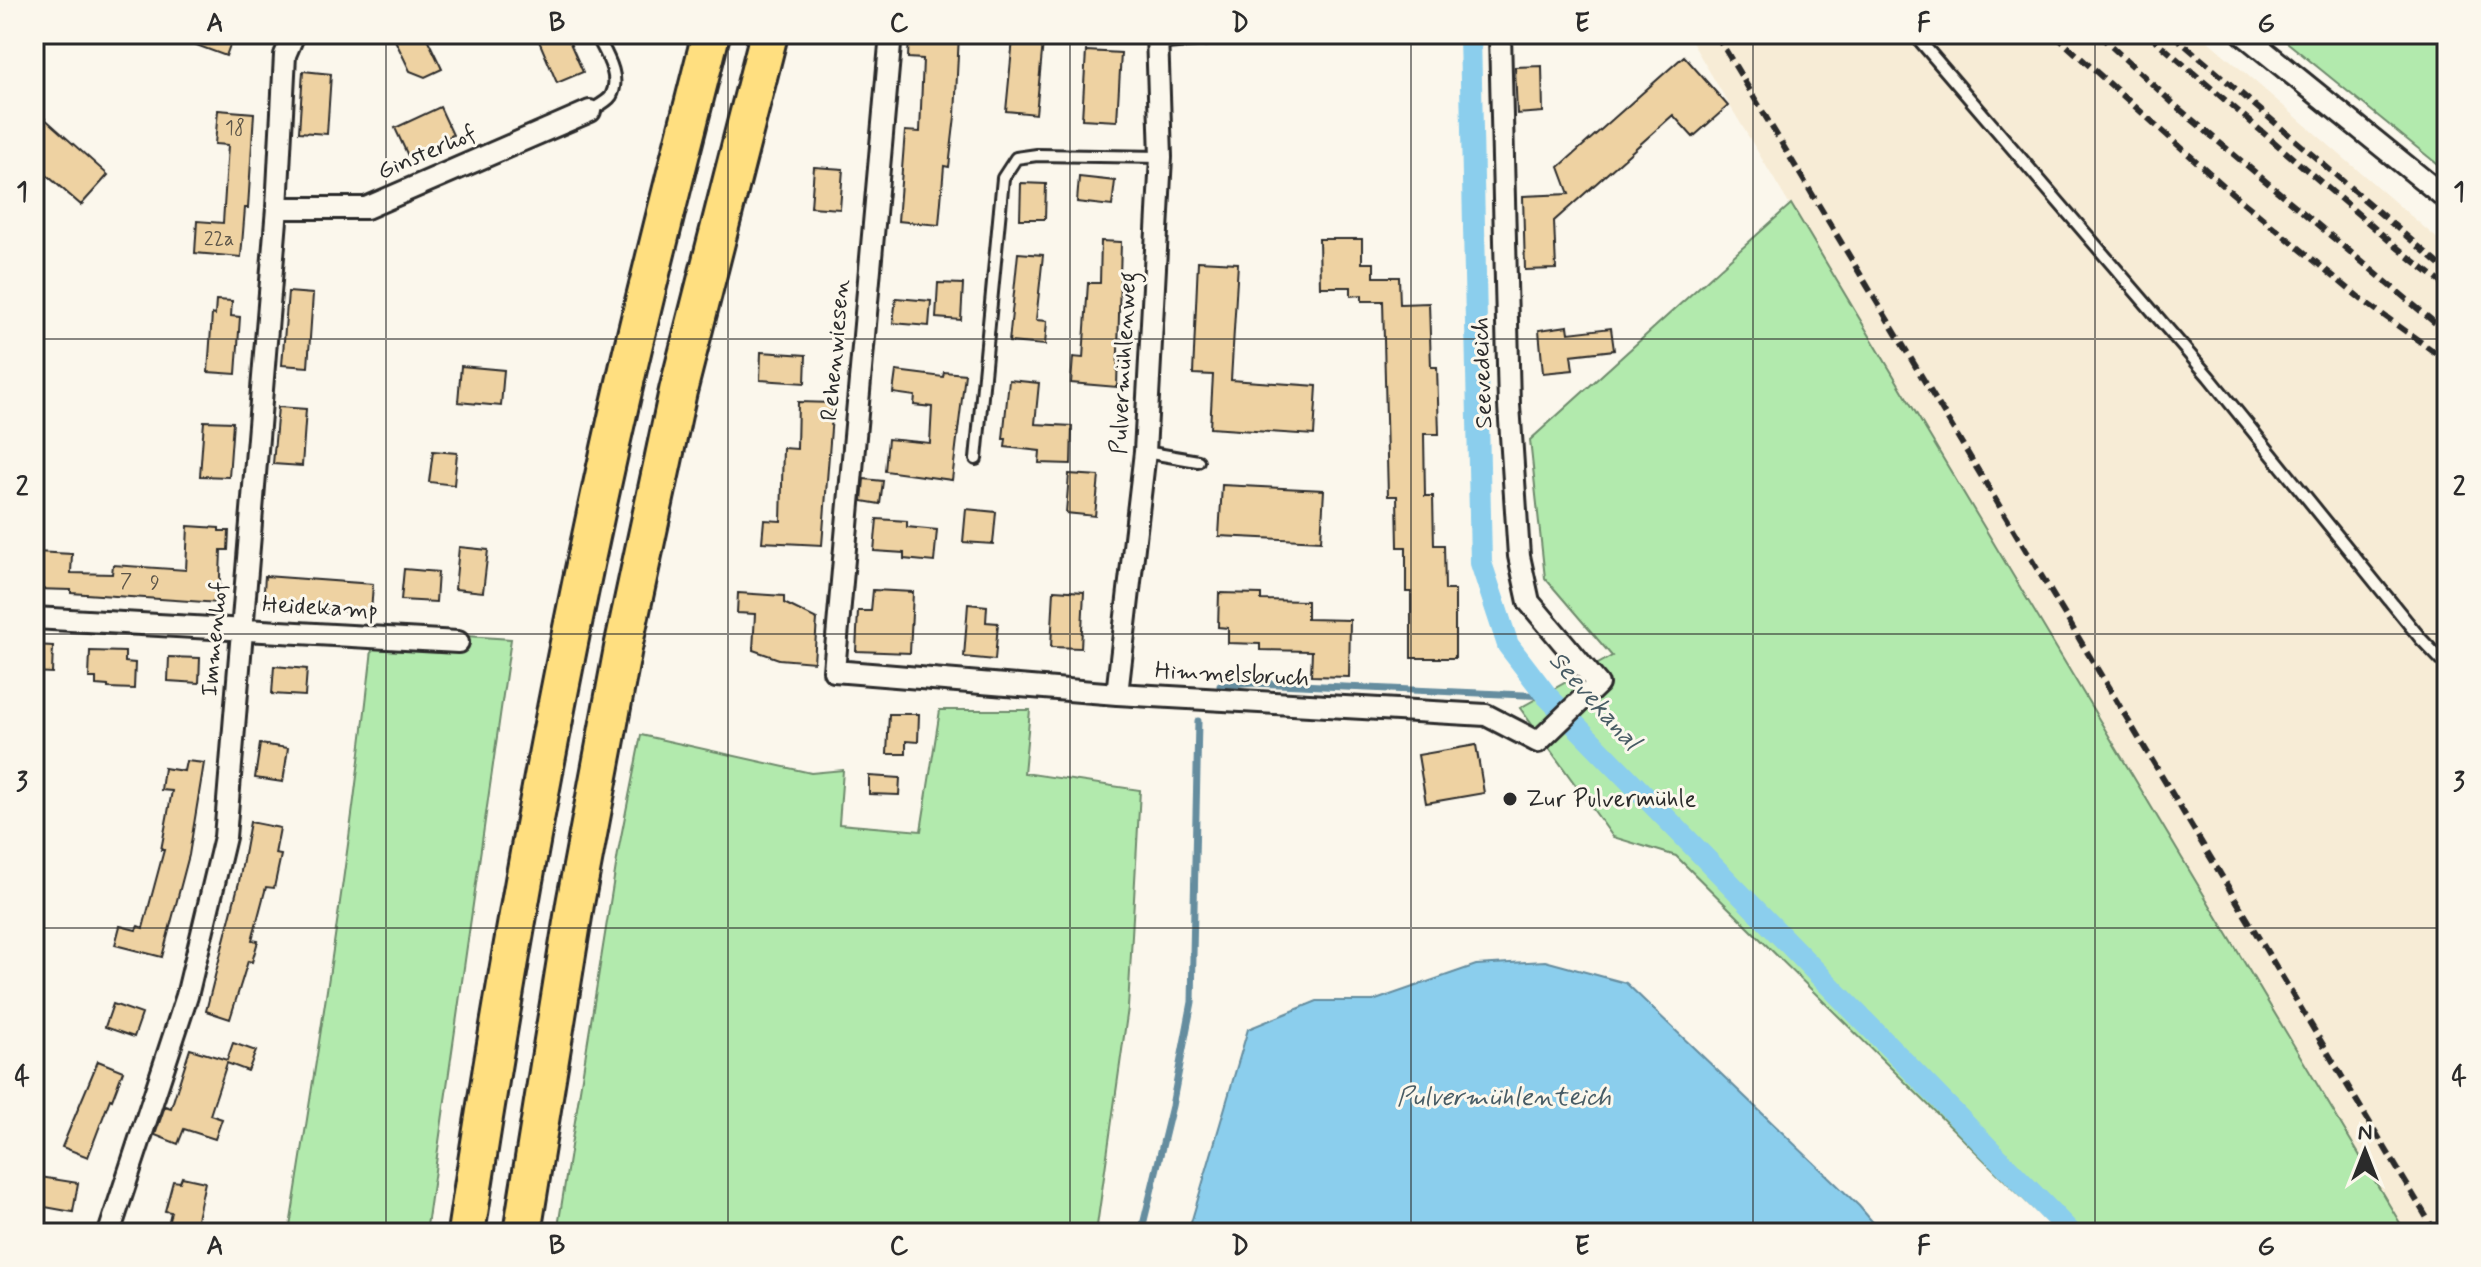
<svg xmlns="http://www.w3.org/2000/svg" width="2481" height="1267" font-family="Mynerve,sans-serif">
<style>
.built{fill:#f7ecd6}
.green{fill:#b2eaad;stroke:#6e8a6c;stroke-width:2}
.water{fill:#8bceed;stroke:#658d9f;stroke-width:2}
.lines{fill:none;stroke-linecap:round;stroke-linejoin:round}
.stream{stroke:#658d9f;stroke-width:7}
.canal{stroke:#8bceed;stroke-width:22}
.building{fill:#eed2a2;stroke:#2b2b2b;stroke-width:2}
.lane-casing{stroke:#2b2b2b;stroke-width:16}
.street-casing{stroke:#2b2b2b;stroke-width:26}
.highway-casing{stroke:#2b2b2b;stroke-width:42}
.lane{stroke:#fbf7ec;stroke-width:10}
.street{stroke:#fbf7ec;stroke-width:20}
.highway{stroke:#ffdf80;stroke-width:36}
.rail{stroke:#2b2b2b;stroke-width:6;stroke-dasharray:12 6;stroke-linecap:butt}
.grid{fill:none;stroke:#2b2b2b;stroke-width:2;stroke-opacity:0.55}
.poi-dot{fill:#2b2b2b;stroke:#fbf7ec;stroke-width:3}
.labels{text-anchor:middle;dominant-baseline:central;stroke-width:6;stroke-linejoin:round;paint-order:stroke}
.number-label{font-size:20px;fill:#5c5549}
.street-label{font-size:24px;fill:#2b2b2b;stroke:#fbf7ec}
.poi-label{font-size:24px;fill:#2b2b2b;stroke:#fbf7ec;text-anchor:start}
.water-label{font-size:26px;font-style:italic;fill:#485c65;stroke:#fbf7ec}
.neatline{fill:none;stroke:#2b2b2b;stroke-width:3}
.grid-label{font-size:26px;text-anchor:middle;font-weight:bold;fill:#2b2b2b}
</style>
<rect width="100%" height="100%" fill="#fbf7ec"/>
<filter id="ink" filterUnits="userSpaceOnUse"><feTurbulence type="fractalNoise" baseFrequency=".0125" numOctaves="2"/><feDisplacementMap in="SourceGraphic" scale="16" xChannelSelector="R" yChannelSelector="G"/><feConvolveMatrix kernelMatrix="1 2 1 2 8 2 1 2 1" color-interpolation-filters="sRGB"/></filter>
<g filter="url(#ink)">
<path class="built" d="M1687,34h513l247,213v986h-41z"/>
<path class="green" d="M2277,34h170v138z
M1791,204l615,1029h-348l-382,-377 -63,-19 -93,-129 92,-52 -67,-78 -15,-138z
M374,630l137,9 -85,594h-137c32,-201 64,-400 85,-603z
M940,710h90l-6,63 116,17 -12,218 -32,225h-539l62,-386 22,-112 170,38 32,-3 -4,54 82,7z"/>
<path class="water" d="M1545,961l81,22 233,223 23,27h-694l60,-204 69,-28h56l103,-36z"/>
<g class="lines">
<path class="stream" d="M1220,686l34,-3 293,13
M1141,1233l31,-127 20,-104 6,-281"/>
<path class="canal" d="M1470,34l11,529 27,82 39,51 524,537"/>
</g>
<path class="building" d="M173,34h61l-8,22 -54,-20z
M392,34h33l17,35 -17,8 -15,-6z
M536,34h30l17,38 -26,11z
M909,34h50l-4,82 -6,51 -5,-1 -5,59 -41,-4 7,-90 15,1 3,-73 -15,-1z
M1013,39l30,3 -7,72 -30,-3z
M1086,51l35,2 -4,68 -35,-2z
M1684,56l44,50 -35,31 -20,-22 -119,106 2,48 -31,1 -2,-74 46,-2 -10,-27z
M1542,66l1,46 -26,2 -2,-47z
M303,71l28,3 -4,60 -28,-2z
M440,107l13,28 -45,21 -13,-28z
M34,109l74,66 -27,30 -47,-41z
M218,110l36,3 -6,95h-3l-4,49 -46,-4 2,-32 26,2 5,-78 -13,-1z
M814,167l29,2 -3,40 -29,-2z
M1079,177l36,4 -3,25 -35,-4z
M1021,183l25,1 -1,35h-25z
M1319,239h43v24h12v14h25l1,27 29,-1 2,64h6l2,67h-15l1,62h8l1,49h10l1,45h10v68h-44v-66h-5v-45h-8l-1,-51h-9l-5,-195h-21v-6l-11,1v-9h-31z
M1101,241l20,1 -4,145 -46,-4 2,-26 10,1 5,-75h12z
M1018,253l25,2 -7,65 11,1 -2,24 -36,-3z
M1198,261l40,2 -7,117 86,6 -3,49 -104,-7 3,-53 -20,-1z
M938,283l25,1 -2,36 -25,-2z
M288,292l25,2 -5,73 -26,-2z
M896,298l35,3 -2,25 -36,-3z
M216,300l16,1 -1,15 9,1 -4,57 -28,-2 4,-58 3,1z
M1568,326l1,7 42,-5 3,22 -43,5 2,15 -30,3 -4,-43z
M761,352l45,3 -1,28 -45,-3z
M461,366l43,4 -3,36 -43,-4z
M896,371l47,6 1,-5 21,2 -13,106 -67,-9 3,-32 42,4 2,-36 -18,-2 1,-9 -22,-3z
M1009,380l30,3 -4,41 37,2 -1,38 -32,-1 1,-12 -35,-4 1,-8h-3z
M798,402l35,1 -11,142 -60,-3 2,-22 17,1 2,-73 14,1z
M278,407l28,2 -4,57 -29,-2z
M204,421l29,1 -4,55 -29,-1z
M433,451l24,2 -3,32 -25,-3z
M1069,474l30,2 -4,40 -29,-3z
M864,479l19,2 -3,23 -18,-3z
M1222,485l102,5 -3,51 -102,-5z
M966,509l30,3 -3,32 -30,-2z
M877,519l30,2v6l30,3 -3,32 -30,-3v-6l-30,-2z
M188,526l31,2v3h10l-1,19h-7l-2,53 -148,-10v-3l-36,-1 1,-37 36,2 -1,19 41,1 1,-9 73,5z
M459,547l29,3 -5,42 -28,-3z
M404,569l34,3 -2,30 -35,-2z
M265,576l108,8 -2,29 -108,-8z
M873,590l40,2 -3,61 -54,-2 2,-40h13z
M1054,590l30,2 -3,56 -30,-1z
M738,593l46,3v7l33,16 -3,43 -35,-3 -26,-9 2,-36 -18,-1z
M1219,593l42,1v6l46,1v18l43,1 -1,57 -38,-1 1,-25 -52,-1v-6l-32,-1v-15l-10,-1z
M968,604l19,2 -1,16 12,1 -3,37 -31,-3z
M34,645l19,1 -1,27 -18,-1z
M90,651l35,1v10l10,1 -1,26 -26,-1v-2l-12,-1v-7h-7z
M169,657l31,1 -1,25 -31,-2z
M274,666l33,3 -2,27 -33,-2z
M889,714h30l-1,28 -12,-1v13h-19z
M260,744l28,4 -5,34 -28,-4z
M1476,745l8,48 -58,10 -8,-48z
M186,761l18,2 -15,92 -27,102 -47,-12 5,-19 16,4 2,-4 5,2 21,-78h-3l11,-59 -11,-1 3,-22 20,3z
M869,776l31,2 -1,17 -30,-1z
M250,822l30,6 -5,26 6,1 -7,33 -8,-1 -14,53 6,1 -6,21 -4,-1 -18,58 -24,-8 33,-129z
M113,1004l29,10 -8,23 -29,-10z
M233,1043l23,8 -8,20 -21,-8 -17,52 12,4 -7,20 -31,-10 -6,15 -23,-9 10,-29 6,2 19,-59 37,11z
M98,1061l25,10 -11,29 -2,-1 -22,58 -26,-10z
M34,1176l44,7 -5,29 -39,-7z
M182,1177l23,5 -11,51h-28l5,-21 -6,-1 8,-30 7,1z"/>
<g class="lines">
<g class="lane-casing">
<path id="lane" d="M1914,34l295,343 212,262 26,27
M1157,44l101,-10
M590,111c6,-4 17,-9 21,-15 11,-20 -7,-45 -15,-62
M1145,452l53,9
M976,459l27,-281 13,-20 21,-3 124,2"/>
</g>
<g class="street-casing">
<path id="street" d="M891,34l-57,637 283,23 369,21 52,27 60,-58 -69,-82 -10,-46 -10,-151 -9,-371
M2243,34l204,165
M277,208h89l224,-97
M34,618l424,24
M1117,694l28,-242 16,-295 -4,-123
M109,1233l78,-237 38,-159 52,-629 8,-153 9,-21"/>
</g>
<g class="highway-casing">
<path id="highway" d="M466,1233c44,-290 96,-579 162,-864 26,-112 55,-224 83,-335
M522,1233l53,-329 48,-256 55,-257 91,-357"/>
</g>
<use href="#lane" class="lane"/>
<use href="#street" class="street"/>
<use href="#highway" class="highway"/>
<path class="rail" d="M1716,34l720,1199
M2054,34l178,159 129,106 86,62
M2098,34l79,73 270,226
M2148,34l251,215 48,38
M2172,34l275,237"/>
</g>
</g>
<path class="grid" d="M386,34v1199M728,34v1199M1070,34v1199M1411,34v1199M1753,34v1199M2095,34v1199M34,339h2413M34,634h2413M34,928h2413"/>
<circle class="poi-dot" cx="1510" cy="799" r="8"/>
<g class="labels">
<g class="number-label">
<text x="235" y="128">18</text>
<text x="219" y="239">22a</text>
<text x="126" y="581">7</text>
<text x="155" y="583">9</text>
</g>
<g class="street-label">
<text transform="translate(427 153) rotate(-23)">Ginsterhof</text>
<text transform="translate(836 350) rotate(-85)">Rehenwiesen</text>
<text transform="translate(1124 363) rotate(-87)">Pulvermühlenweg</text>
<text transform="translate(1483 373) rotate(-92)">Seevedeich</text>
<text transform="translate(320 608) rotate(3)">Heidekamp</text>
<text transform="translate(215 639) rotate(-85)">Immenhof</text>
<text transform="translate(1232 675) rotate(3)">Himmelsbruch</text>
</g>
<g class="poi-label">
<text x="1526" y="799">Zur Pulvermühle</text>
</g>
<g class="water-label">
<text transform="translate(1594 701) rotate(48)">Seevekanal</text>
<text x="1504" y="1098">Pulvermühlenteich</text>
</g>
</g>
<rect width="2481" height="1267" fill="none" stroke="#fbf7ec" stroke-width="88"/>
<g transform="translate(2365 1151)" stroke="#fbf7ec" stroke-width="6" paint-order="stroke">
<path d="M0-6L14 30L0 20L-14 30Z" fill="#2b2b2b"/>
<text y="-12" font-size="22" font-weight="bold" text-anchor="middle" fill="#2b2b2b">N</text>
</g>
<rect x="44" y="44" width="2393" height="1179" class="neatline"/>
<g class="grid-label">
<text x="215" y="31">A</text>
<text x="557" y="31">B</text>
<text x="899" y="31">C</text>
<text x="1240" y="31">D</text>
<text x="1582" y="31">E</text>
<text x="1924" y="31">F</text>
<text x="2266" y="31">G</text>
<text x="22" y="200">1</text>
<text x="2459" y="200">1</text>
<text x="22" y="495">2</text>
<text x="2459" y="495">2</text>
<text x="22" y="790">3</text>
<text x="2459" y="790">3</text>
<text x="22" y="1085">4</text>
<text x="2459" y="1085">4</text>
<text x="215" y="1254">A</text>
<text x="557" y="1254">B</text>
<text x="899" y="1254">C</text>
<text x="1240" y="1254">D</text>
<text x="1582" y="1254">E</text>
<text x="1924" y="1254">F</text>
<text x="2266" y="1254">G</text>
</g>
</svg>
